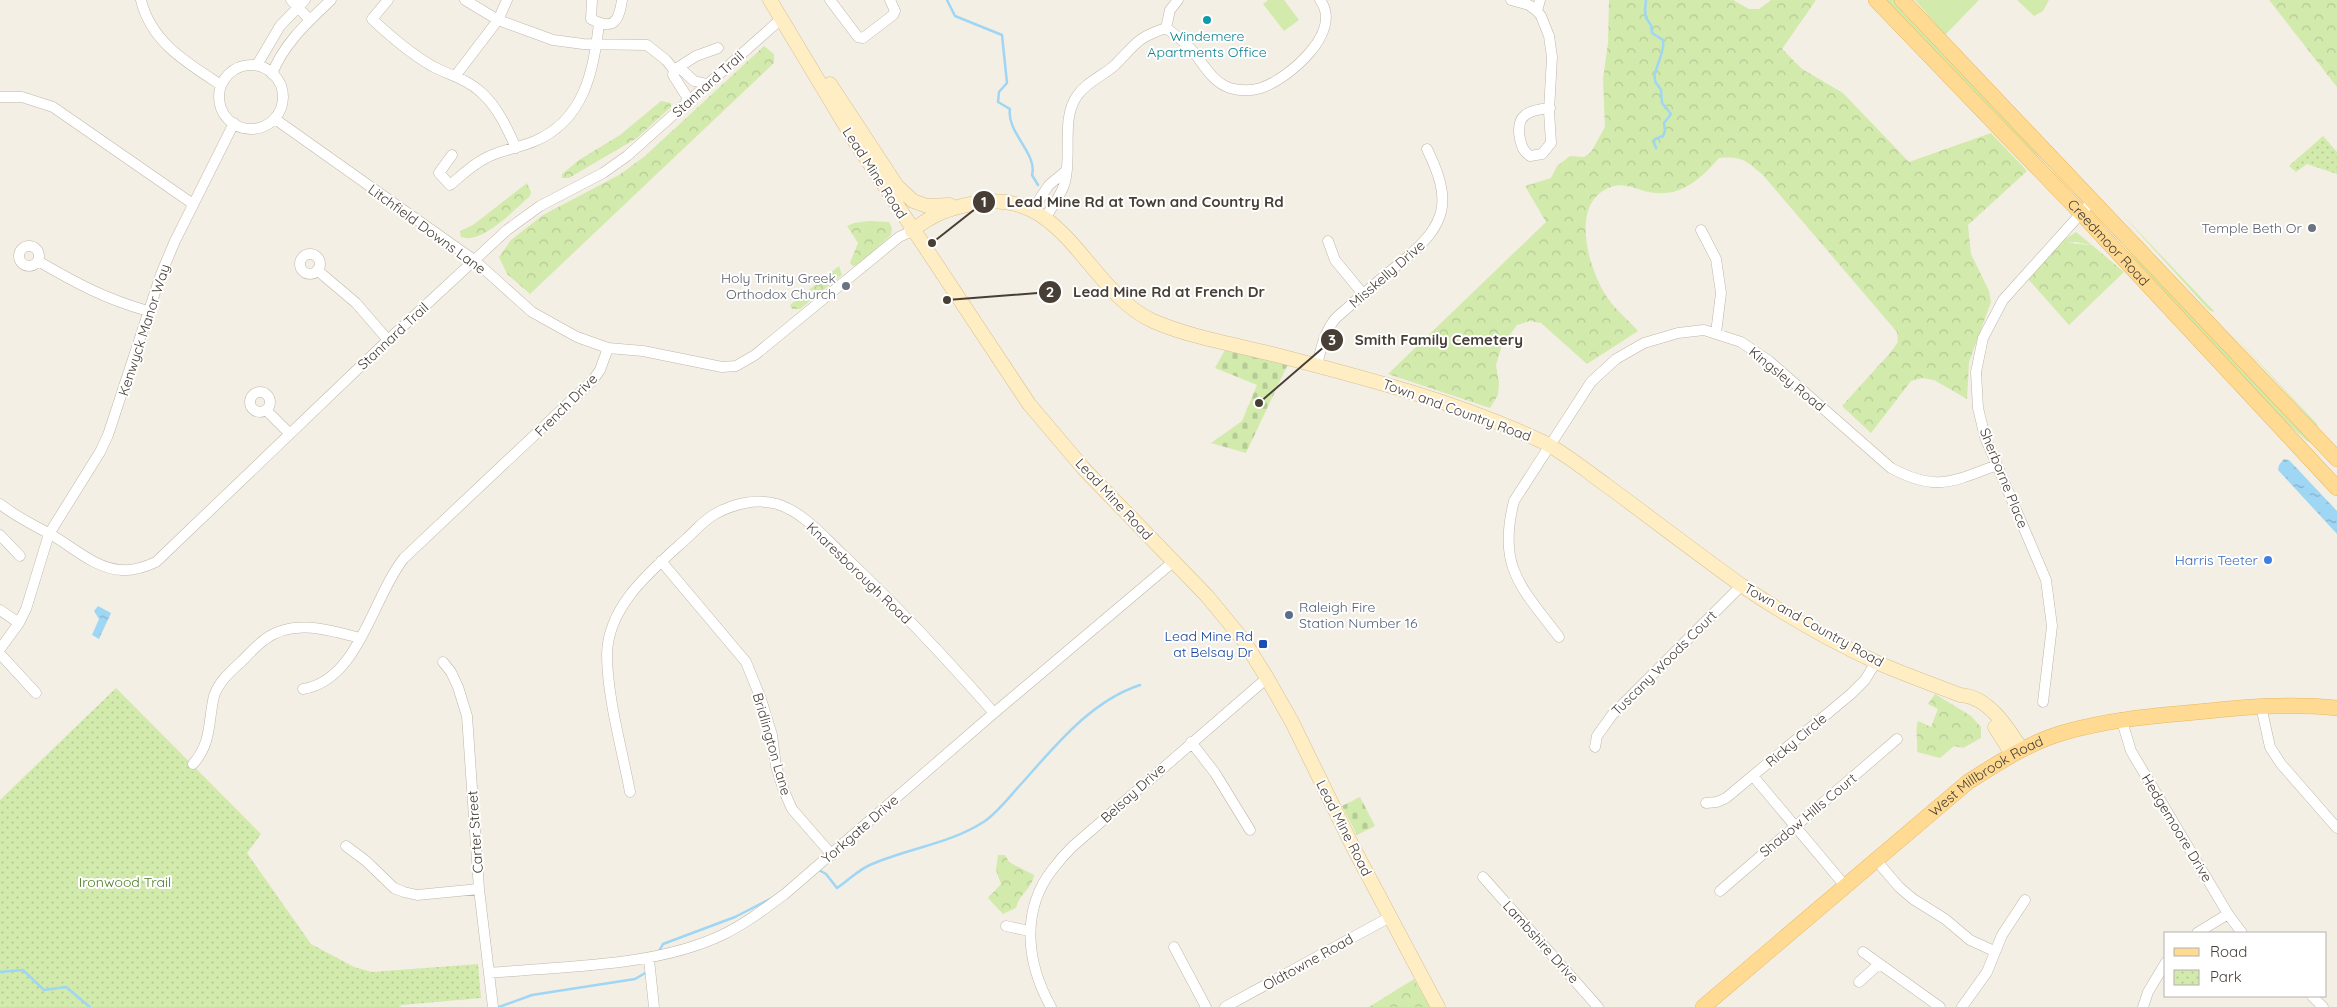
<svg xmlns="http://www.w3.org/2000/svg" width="2337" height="1007" font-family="Quicksand,sans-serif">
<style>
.grass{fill:#d2eaac}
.forest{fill:url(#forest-crowns)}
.cemetery{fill:url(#cemetery-stones)}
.park{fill:url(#park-dots)}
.water{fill:url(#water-ripples)}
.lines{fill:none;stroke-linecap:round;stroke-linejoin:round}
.stream{stroke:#9ed6f4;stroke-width:2.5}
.street-casing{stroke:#bfb6a8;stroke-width:11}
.secondary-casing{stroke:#d6c193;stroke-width:15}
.primary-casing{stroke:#e9b75e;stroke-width:16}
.street{stroke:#fff;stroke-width:10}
.secondary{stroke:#ffedc4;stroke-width:14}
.primary{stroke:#ffda93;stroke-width:15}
.culture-dot{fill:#0f9aa8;stroke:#fff;stroke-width:2}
.worship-dot{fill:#6b7280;stroke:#fff;stroke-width:2}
.shop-dot{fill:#3f7fe0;stroke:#fff;stroke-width:2}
.service-dot{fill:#5c6f8a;stroke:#fff;stroke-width:2}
.transit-dot{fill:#1a4fb4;stroke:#fff;stroke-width:2}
.labels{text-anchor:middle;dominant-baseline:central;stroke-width:4;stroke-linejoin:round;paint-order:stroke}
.culture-label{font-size:14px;fill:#0d838f;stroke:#fff}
.street-label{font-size:14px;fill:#473e35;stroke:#fff}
.worship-label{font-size:14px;fill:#5b616d;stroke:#fff;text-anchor:end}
.shop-label{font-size:14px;fill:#366cbe;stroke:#fff;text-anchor:end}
.service-label{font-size:14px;fill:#4e5e75;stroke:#fff;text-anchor:start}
.transit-label{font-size:14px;fill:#164399;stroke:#fff;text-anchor:end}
.park-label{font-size:14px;fill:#4b7b25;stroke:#fff}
.leader{fill:none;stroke:#473e35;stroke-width:2}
.callout-dot{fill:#473e35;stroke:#fff;stroke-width:2}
.mark-label{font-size:15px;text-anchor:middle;font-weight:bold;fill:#fff}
.callout-label{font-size:15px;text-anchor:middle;font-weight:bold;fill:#473e35;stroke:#fff;stroke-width:4;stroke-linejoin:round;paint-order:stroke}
</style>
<defs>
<pattern id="forest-crowns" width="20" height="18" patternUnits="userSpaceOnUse" patternTransform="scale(1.25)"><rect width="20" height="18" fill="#d2eaac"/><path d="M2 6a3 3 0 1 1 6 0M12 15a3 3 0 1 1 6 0" fill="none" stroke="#b6ca95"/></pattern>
<pattern id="cemetery-stones" width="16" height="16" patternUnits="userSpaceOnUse" patternTransform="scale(1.25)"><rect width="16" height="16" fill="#d2eaac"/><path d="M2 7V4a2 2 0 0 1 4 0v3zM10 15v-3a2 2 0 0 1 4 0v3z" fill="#b6ca95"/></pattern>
<pattern id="park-dots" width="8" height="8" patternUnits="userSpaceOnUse" patternTransform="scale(1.25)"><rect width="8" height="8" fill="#d2eaac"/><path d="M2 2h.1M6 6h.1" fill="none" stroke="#b6ca95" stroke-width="1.8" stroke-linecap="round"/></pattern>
<pattern id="water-ripples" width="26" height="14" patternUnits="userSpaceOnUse" patternTransform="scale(1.25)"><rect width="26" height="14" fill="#9ed6f4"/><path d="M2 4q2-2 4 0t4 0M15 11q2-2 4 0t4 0" fill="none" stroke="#83afc6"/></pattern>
</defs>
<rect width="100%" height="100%" fill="#f4efe5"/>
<path class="grass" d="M1268,0h16l15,20 -15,11 -21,-27z
M1883,0h12l153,164 -34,-28z
M1915,0h64l-34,35z
M2017,0h32l-6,11 -9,5z
M2118,210l96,101 -1,1 -4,-2z
M2076,232l16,13 -17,-3 -17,2z
M2127,251l30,25 153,165 -2,1 -47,-42 -136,-147z
M2229,330l88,94 2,9 -1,1 -3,-10z"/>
<path class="forest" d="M1609,0h124l16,9h10l12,-9h45l-34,49 20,20 41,24 66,69 82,-29 36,38 -59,54 3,29 18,37 2,11 -22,60 -2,37 -33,-19 -12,-2 -11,3 -40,52 -29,-27 48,-53 8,-11 -1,-10 -135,-158c-17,-14 -21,-18 -43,-16 -22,25 -43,43 -78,32 -10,-3 -20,-7 -30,-3 -42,15 -23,79 -6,107 8,14 23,25 33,37l-51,33 -46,-41 -11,-2 -13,4 -15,20 -6,20 3,18 -1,12 -8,13 -102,-34 158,-152 -21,-36 26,-8 6,-12 13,-10 14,1 7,-5 14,-25 -2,-48 5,-36z
M2269,0h68v87z
M764,46l10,8v9l-244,231 -23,-20 -8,-17 12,-17 32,-25 76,-40 26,-19z
M661,101l10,2v4l-34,31 -68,40h-7v-4l17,-14 41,-25z
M527,183l4,9 -1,4c-15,13 -48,49 -69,41l-1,-6 13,-6z
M869,221l20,1 3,6 -1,7 -32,29 -6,2 -3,-3 8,-20 -11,-17 7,-3z
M2067,243l25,2 32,27 -55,53 -42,-47 31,-34z
M839,266l3,9 -42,34h-8l-2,-4z
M1935,694l36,22 10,11v11l-18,10 -9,-2 -14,12 -23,-6c1,-10 -2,-23 1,-31l13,6 7,-18 -10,-5z
M998,855h7l4,7 25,13c-2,14 -15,19 -18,33l-13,6 -15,-16 13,-14 -5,-14z
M1414,979l16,28h-61z"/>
<path class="cemetery" d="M1226,348l62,16 -42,89 -35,-10 31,-22 15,-36 -42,-17z
M1360,797l15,29 -18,9 -15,-29z"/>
<path class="park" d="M2323,136l14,16v22l-30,-10 -11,8 -7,-6z
M116,688l145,146 -14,19 64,91 43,23 18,5 106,-8 3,34 -79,7 -4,2h-398v-207z"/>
<path class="water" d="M2284,459l5,1 48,51v23l-59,-64 1,-5z
M98,606l13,7 -12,26 -7,-4 7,-16 -5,-8z"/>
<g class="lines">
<path class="stream" d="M947,0l8,16 47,19 5,48 -8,9 -1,10 12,7c-4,23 28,45 22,66l6,10
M1646,0l-1,10 1,8 5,7 1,8 11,7c3,13 -13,34 -7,43 2,3 4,4 5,7l1,13 9,11 -7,9 1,8 -2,5 -8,3 -1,4 2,5
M817,869l9,5 11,14c12,-8 22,-19 35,-24 37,-16 78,-20 113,-43 14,-10 25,-25 37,-38 34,-38 69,-82 118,-98
M658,953l5,-9 72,-27 37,-19
M0,972l23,-2 21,20 22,-3 24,20
M499,1007l33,-12 103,-16 12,-7"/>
<g class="street-casing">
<path id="street" d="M141,0c10,42 46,63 80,85
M291,0l19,20
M388,0l-16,19c18,17 38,34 60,47 17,9 35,13 50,27 16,15 25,35 34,55
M465,0l33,20 55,20 30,4 64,1 19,15 8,10 -1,5 14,22 -1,7
M592,0l-1,19c23,12 28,2 31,-19
M830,0l28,37 5,1 30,-23 2,-4 -5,-11
M1511,0l18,5 8,6 4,5 8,20 3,21 -3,54 2,32 -9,11 -12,2c-7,-5 -8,-9 -10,-17 -5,-24 8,-29 30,-31
M1537,11l3,-11
M1166,28c8,6 17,12 24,20 14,15 20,33 40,40 10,3 21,3 31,0 27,-9 83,-56 59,-88
M1166,28l4,-18 8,-10
M257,65l23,-39 25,-26
M219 97a32 32 0 1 1 64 0a32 32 0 1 1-64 0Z
M674,70l22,-14 22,-8
M674,70l7,-1 13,12 13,3
M272,74c12,-31 36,-52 59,-74
M456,75l42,-55 9,-20
M0,97h22l31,10 140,97
M275,119l199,141 58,52 45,25 31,11 35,3 79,16 14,-1 19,-11 144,-118 13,-6
M452,155l-13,18 11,12c11,-9 22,-20 34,-26 15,-9 35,-11 51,-18 49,-21 59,-70 64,-118
M1032,210l17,-25 18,-15
M1045,219c6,-12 17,-24 20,-37 7,-27 -4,-64 12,-86 9,-14 26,-20 38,-31 21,-21 21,-27 51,-37
M1701,230l15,29 5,34 -5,40
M1328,241l7,19 28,34
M19 256a10 10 0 1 1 20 0a10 10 0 1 1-20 0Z
M300 264a10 10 0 1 1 20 0a10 10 0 1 1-20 0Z
M38,261c38,22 67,38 110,50
M317,270l39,33 32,37
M1317,365c4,-16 7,-32 18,-46 6,-6 14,-12 20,-18 16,-14 33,-28 50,-42 43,-36 47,-59 22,-110
M250 402a10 10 0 1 1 20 0a10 10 0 1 1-20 0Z
M266,410l24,24
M0,504c16,13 32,20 50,30 22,12 45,35 72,36 12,1 23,-3 34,-8l232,-222 119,-110 33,-24 63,-33 24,-17 154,-137
M0,535l20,21
M661,561l85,101 15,37 11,36 4,31 8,25 8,18 40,46
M0,610l19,13
M1559,637c-38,-50 -62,-70 -45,-136l77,-119 25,-23 28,-16 34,-10 26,-3 37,12 28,19 122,107c45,24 61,14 106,-3
M0,649l19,-26 7,-14 23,-75 51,-82 8,-17 53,-161 14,-33 59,-118
M0,654l36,39
M443,662l8,10 7,15 9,29 12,173 14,118
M303,689c56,-9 69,-91 101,-131l189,-178 7,-10 8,-22
M2043,702l9,-76 -6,-46 -61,-143 -7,-29 -2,-36 7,-34 20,-38 90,-100
M2261,706l9,41 11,17 56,64
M2121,718l10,33 97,163 14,19
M1191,742l24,31 35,57
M1595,747l2,-11 15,-21 130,-130
M193,764c19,-21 15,-43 21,-68 5,-15 17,-25 28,-35 7,-7 14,-15 22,-21 28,-22 65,-10 96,-2
M1753,776l93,111
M630,792c-8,-43 -23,-95 -23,-138 1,-49 46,-85 79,-115 9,-8 18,-19 29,-25 18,-10 41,-16 62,-10 26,8 46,32 65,50 53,50 104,104 152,159
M1706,803l11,-1 9,-4 125,-104 14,-14 11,-18
M346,846l20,15 28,27 10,4 13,3 62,-6
M1876,860l23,27 14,12 32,20 25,21 24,11
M1483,877l115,130
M1720,891l177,-152
M1006,926l23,5
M2197,933l31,-19
M1174,947l32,60
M1863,952l77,55
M649,959l5,48
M490,973c74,-7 165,-6 232,-38 23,-11 44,-27 64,-42l208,-180 179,-151
M1859,982l20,-18
M2312,996l11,11
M1051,1007c-24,-43 -31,-95 1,-137 6,-8 13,-16 20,-23l195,-169
M1225,1007l165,-90
M1962,1007l25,-35 15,-37 23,-35
M2143,1007l5,-15 18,-30"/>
</g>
<g class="secondary-casing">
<path id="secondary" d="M770,0l84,140 175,264 55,65 123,127 37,45 23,37 25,44 62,127 84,158
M830,84l67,102 16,15 14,5 23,-1
M912,231c20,-17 40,-24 65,-28 88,-16 109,87 176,118 39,17 85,24 127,35 89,23 177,46 261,85 23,11 44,29 65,44 45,33 89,67 135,100 41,28 90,56 135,77 27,12 56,22 84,33 28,1 48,33 62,55
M1995,727l17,27"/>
</g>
<g class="primary-casing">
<g id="primary">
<path id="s1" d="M1876,0l205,213 256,275"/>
<path d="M1902,0l435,459"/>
<path id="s2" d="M1703,1007l265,-225c30,-19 60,-39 94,-49 44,-13 89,-17 135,-21 47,-5 93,-9 140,-4"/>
</g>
</g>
<use href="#street" class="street"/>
<use href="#secondary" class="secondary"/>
<use href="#primary" class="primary"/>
</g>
<circle class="culture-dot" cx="1207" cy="20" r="5"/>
<g class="worship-dot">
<circle cx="2312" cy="228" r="5"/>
<circle cx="846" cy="286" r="5"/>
</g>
<circle class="shop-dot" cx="2268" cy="560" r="5"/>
<circle class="service-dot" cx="1289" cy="615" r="5"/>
<rect class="transit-dot" x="1258" y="639" width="10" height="10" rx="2.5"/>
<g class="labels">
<g class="culture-label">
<text x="1207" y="36">Windemere<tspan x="1207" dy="16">Apartments Office</tspan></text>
</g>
<g class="street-label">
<text transform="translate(708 84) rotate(-42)">Stannard Trail</text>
<text transform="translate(875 173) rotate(57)">Lead Mine Road</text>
<text transform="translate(427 229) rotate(36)">Litchfield Downs Lane</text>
<text stroke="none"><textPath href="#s1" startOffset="336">Creedmoor Road</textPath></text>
<text transform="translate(1387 274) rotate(-41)">Misskelly Drive</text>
<text transform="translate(144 330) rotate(-72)">Kenwyck Manor Way</text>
<text transform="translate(393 336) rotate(-43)">Stannard Trail</text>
<text transform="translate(1787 379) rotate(39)">Kingsley Road</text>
<text transform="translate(566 405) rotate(-45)">French Drive</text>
<text transform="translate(1457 410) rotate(20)">Town and Country Road</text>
<text transform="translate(2004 478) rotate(68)">Sherborne Place</text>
<text transform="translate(1114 499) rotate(47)">Lead Mine Road</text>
<text transform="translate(859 573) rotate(44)">Knaresborough Road</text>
<text transform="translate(1814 625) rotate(29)">Town and Country Road</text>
<text transform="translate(1664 663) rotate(-45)">Tuscany Woods Court</text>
<text transform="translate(1796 740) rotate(-40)">Ricky Circle</text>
<text transform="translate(772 744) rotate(74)">Bridlington Lane</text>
<text stroke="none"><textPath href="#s2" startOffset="366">West Millbrook Road</textPath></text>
<text transform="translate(1133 793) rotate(-42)">Belsay Drive</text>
<text transform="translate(1808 815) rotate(-40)">Shadow Hills Court</text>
<text transform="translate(1344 828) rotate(63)">Lead Mine Road</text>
<text transform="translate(2177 828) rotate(59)">Hedgemoore Drive</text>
<text transform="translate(860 829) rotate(-41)">Yorkgate Drive</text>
<text transform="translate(475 832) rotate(-94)">Carter Street</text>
<text transform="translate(1541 942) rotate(48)">Lambshire Drive</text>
<text transform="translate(1308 962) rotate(-29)">Oldtowne Road</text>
</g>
<g class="worship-label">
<text x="2302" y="228">Temple Beth Or</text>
<text x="836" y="278">Holy Trinity Greek<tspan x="836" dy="16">Orthodox Church</tspan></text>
</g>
<g class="shop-label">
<text x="2258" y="560">Harris Teeter</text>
</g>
<g class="service-label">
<text x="1299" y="607">Raleigh Fire<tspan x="1299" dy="16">Station Number 16</tspan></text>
</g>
<g class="transit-label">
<text x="1253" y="636">Lead Mine Rd<tspan x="1253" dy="16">at Belsay Dr</tspan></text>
</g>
<g class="park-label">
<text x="125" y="882">Ironwood Trail</text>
</g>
</g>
<path class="leader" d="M932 243L984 202M947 300L1050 292M1259 403L1332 340"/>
<g class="callout-dot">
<circle cx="932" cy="243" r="5"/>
<circle cx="947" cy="300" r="5"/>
<circle cx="1259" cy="403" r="5"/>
<circle cx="984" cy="202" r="12"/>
<circle cx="1050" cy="292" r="12"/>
<circle cx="1332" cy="340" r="12"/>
</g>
<g class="mark-label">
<text x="984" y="207">1</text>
<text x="1050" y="297">2</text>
<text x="1332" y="345">3</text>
</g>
<g class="callout-label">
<text x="1145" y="207">Lead Mine Rd at Town and Country Rd</text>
<text x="1169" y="297">Lead Mine Rd at French Dr</text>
<text x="1439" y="345">Smith Family Cemetery</text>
</g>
<rect x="2164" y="932" width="162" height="65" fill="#ffffff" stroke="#b5b2ae"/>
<rect x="2174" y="948" width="25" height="8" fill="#ffda93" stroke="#b5b2ae"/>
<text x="2210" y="957" font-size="15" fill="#473e35">Road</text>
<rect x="2174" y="970" width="25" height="15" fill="url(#park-dots)" stroke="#b5b2ae"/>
<text x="2210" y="982" font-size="15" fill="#473e35">Park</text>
</svg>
